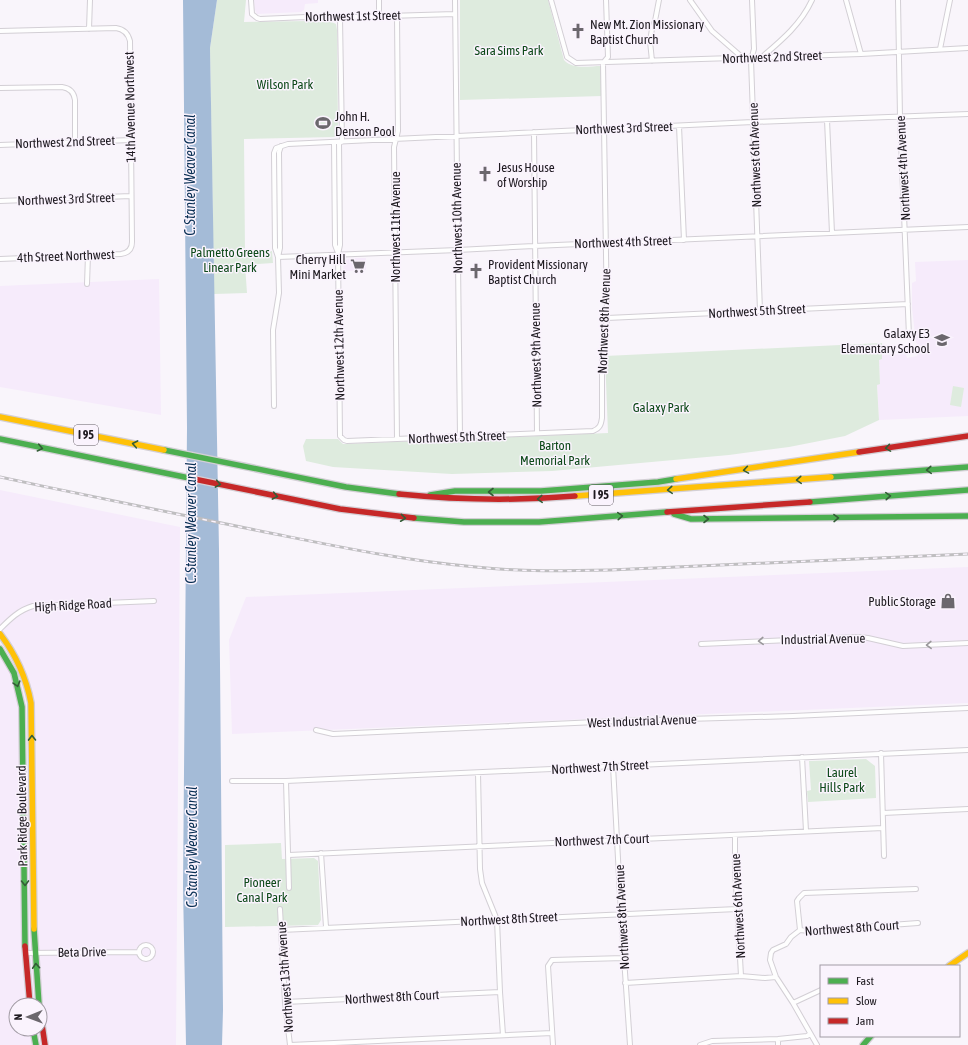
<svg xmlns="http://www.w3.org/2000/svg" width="968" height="1045" font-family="'Asap Condensed',sans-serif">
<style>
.built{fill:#f6ebfb;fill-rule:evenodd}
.green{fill:#deebde}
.water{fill:#a4bbd7}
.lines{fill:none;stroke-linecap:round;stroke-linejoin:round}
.street-casing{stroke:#d3cfd5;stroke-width:6}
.fast-casing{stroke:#d3cfd5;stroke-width:8}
.slow-casing{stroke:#d3cfd5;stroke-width:8}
.jam-casing{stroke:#d3cfd5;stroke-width:8}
.street{stroke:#fefefe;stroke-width:4}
.fast{stroke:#4caf50;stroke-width:5.5}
.slow{stroke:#ffc107;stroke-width:5.5}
.jam{stroke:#c62828;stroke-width:5.5}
.rail-casing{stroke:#bfbec0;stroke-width:3}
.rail{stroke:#faf3fd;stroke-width:1.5;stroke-dasharray:4.5;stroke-linecap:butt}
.oneway{stroke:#335d36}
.oneway2{stroke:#99979a}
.labels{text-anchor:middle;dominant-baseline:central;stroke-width:3;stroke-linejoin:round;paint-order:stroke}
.shield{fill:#faf3fd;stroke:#605b62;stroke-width:1}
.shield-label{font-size:12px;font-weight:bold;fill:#1e1a20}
.street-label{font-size:13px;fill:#1e1a20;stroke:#faf3fd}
.poi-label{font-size:13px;fill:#1e1a20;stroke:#faf3fd;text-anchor:start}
.park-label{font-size:13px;fill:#0d4919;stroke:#faf3fd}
.water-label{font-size:14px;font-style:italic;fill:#082e53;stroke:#faf3fd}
</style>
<rect width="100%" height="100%" fill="#f9f5fb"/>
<path class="built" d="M254,0h64v3l-13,1 -1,6 -3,2 -44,2 -2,-4z
M350,258h16v12l-23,1 1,-10z
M968,260v156l-89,4 -2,-36h3l-1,-25h3v-4l24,-1 1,4 10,-2 3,-4 -1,-7 -3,-2 -1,-7h1v-1l-1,-1 -3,-26v-25l4,-2 -1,-19z
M159,279l2,136 -161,-28v-101z
M0,490l180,37 -4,518h-176zM16,1005h24v24h-24z
M968,567v136l-736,31 -3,-94 17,-43z"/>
<path class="green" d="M217,0h29l-2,22 66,-1c8,3 19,-2 26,3l1,6 1,100 -3,7 -91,2 1,113 27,-1 1,12 -28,2 2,28 -33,1 -4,-246z
M460,0h88l16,60c9,10 25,6 37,6l1,30 -142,4z
M882,343v16l-3,1 1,24 -3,1 2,35 -34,16 -56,11 -60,8 -177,16 -100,3 -119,-7 -27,-6 -3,-15 3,-7h32l5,5h3l262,-11 -3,-77z
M953,386l11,2 -3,19 -11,-2z
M866,759l9,7 1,32 -68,4 -1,-11 4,-1 -2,-29z
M281,843l1,16 32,-1 4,3 3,59 -3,5 -93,2v-82z"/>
<path class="water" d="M183,0h34l-7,48 9,502 4,460 -1,35h-36l-3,-158 4,-459z"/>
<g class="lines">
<g class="street-casing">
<path id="street" d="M251,0l1,14 5,4 3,1 46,-2 14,1 135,-4
M455,0l5,436
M551,0l16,57 9,6 285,-9 107,-6
M690,0l22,31 31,27
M752,0l2,49 -3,11 9,251
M846,0l15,54
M898,0l2,117 9,219
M379,16v-16
M340,18l2,124
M89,29l1,-29
M0,31l116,-3c7,1 12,5 14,13l2,201c0,7 -4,11 -11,12l-121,5
M940,49l10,-49
M762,57c20,-17 39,-33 50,-57
M652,61l-2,-20 2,-12 3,-8 4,-21
M0,88l62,-1c7,1 12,5 13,13v42
M827,120l5,113
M679,126l5,114
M534,132l3,301
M334,142l1,103 3,8
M339,142l1,103 -2,9 2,182 4,4 3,1 246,-10c7,-3 8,-6 9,-13v-63l5,-37 -4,-255 5,-6 -2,-57
M0,145l131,-5
M0,201l131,-5
M278,257l-3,-9 -1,-95 2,-5 12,-4 465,-22 215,-8
M278,257l180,-7 76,-4 434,-19
M87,284l1,-29
M607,318l301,-14
M274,406l-1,-76 6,-37 -1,-36 2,-9 -1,-96 2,-6
M397,439l-3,-292 4,-16 -1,-115
M0,629c10,-10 19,-19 33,-23l121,-5
M701,644l158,-7 9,1 35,8 65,-3
M316,730l17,4 286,-13 174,-5 175,-8
M881,753l3,103
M802,757l4,74
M613,766l8,148 9,131
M478,773l2,96 2,14 15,37 3,72 3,43
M232,781h54l682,-31
M286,781l3,107
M883,813l85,-4
M735,835v31l6,110
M321,853l5,74
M289,855l594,-27
M280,909l5,93 5,43
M281,930l456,-21
M800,930l-3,-29 2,-3 5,-5 112,-4
M139 952a7 7 0 1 1 14 0a7 7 0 1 1-14 0Z
M25,953l113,-1
M625,983l116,-7 24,2 11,-1
M285,1002l215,-10
M793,1003l28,-13
M290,1045l262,-12
M553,1045l-5,-79 4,-6 72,-2
M700,1045l12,-4 66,-2 29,-3 3,-2
M778,1045v-6
M817,1045l-24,-42 -17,-26 -6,-17 1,-7 2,-3 13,-6 5,-7 9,-7 9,1 109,-8"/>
</g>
<g class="fast-casing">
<path id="fast" d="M0,439l194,40
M164,450l182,37 53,7
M831,477l137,-10
M430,495l25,-4h86l117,-9 18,-3
M810,502l158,-12
M674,514l17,5 277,-3
M414,518l50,4h75l128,-10
M0,649l14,24 8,34 3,239
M34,929l5,76
M33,1029l3,16
M863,1045l8,-9"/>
</g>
<g class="slow-casing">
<path id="slow" d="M0,417l164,33
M676,479l183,-27
M575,496l256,-19
M0,634c16,21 26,43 31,69l3,226
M949,966l19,-13"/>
</g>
<g class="jam-casing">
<path id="jam" d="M859,452l109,-16
M194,479l146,30 74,9
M399,494c59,6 117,7 176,2
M667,512l143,-10
M25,946l5,59
M40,1011l5,34"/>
</g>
<use href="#street" class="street"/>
<use href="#fast" class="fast"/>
<use href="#slow" class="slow"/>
<use href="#jam" class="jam"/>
<g class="rail-casing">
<path id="rail" d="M0,477c88,19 176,37 265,55 70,14 140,29 211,35 45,5 89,4 134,3l358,-16"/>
</g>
<use href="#rail" class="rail"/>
</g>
<defs><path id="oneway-chevron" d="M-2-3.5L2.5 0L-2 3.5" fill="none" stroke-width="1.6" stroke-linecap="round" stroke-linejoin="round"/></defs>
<g class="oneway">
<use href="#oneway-chevron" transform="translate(135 444) rotate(-169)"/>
<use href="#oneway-chevron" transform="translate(40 448) rotate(12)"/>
<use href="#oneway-chevron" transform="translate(888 448) rotate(171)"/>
<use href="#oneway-chevron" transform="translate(746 470) rotate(171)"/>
<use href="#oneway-chevron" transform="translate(929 470) rotate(176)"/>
<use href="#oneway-chevron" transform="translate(799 480) rotate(176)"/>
<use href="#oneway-chevron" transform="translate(218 484) rotate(11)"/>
<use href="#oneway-chevron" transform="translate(670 490) rotate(176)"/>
<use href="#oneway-chevron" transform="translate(491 492) rotate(-180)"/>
<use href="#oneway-chevron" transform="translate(275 496) rotate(11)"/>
<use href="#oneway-chevron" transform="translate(888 496) rotate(-4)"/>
<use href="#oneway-chevron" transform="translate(540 499) rotate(177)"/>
<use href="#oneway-chevron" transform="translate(620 516) rotate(-4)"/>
<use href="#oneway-chevron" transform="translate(403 518) rotate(6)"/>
<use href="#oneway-chevron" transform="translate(836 518) rotate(-1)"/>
<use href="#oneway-chevron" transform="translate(706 519)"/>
<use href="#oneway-chevron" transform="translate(17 684) rotate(74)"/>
<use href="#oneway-chevron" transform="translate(32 738) rotate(-91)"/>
<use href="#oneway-chevron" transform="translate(25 883) rotate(89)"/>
<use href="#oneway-chevron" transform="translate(36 966) rotate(-94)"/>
</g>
<g class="oneway2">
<use href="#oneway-chevron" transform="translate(761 641) rotate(177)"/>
<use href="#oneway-chevron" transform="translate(929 645) rotate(178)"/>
</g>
<defs>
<g id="church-bare" transform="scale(1.2)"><path d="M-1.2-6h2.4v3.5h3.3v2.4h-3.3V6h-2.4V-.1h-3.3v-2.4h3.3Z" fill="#6b676d" stroke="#faf3fd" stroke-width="2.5" paint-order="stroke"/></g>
<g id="stadium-bare" transform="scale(1.2)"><path d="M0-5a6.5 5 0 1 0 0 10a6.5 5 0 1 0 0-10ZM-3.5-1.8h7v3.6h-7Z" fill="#6b676d" stroke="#faf3fd" stroke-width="2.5" paint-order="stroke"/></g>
<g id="supermarket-bare" transform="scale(1.2)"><path d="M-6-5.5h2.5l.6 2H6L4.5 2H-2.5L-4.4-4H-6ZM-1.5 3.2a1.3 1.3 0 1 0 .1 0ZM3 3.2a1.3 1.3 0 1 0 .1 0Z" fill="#6b676d" stroke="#faf3fd" stroke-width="2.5" paint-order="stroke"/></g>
<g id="school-bare" transform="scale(1.2)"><path d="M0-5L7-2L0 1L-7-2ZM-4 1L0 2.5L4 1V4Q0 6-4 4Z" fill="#6b676d" stroke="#faf3fd" stroke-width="2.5" paint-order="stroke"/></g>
<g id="shop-bare" transform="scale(1.2)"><path d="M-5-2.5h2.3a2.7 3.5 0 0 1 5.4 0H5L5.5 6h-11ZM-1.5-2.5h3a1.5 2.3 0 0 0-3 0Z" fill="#6b676d" stroke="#faf3fd" stroke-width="2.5" paint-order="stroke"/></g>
</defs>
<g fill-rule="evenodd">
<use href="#church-bare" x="578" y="31"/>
<use href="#stadium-bare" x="323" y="123"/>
<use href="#church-bare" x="485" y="174"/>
<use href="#supermarket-bare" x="358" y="266"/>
<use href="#church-bare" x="476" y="271"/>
<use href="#school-bare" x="942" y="340"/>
<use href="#shop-bare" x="948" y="601"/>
</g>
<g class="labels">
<g class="shield">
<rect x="74" y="425" width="24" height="20" rx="3"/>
<rect x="589" y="485" width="24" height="20" rx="3"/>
</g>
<g class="shield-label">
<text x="86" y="435">I 95</text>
<text x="601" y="495">I 95</text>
</g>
<g class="street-label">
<text transform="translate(353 16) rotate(-1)">Northwest 1st Street</text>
<text transform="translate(772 57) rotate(-2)">Northwest 2nd Street</text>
<text transform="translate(130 107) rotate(-91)">14th Avenue Northwest</text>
<text transform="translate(624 128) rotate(-2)">Northwest 3rd Street</text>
<text transform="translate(65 142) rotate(-2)">Northwest 2nd Street</text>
<text transform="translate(755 155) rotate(-92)">Northwest 6th Avenue</text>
<text transform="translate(903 168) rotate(-93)">Northwest 4th Avenue</text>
<text transform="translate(66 199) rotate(-2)">Northwest 3rd Street</text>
<text transform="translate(457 218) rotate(-91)">Northwest 10th Avenue</text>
<text transform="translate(395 227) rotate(-90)">Northwest 11th Avenue</text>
<text transform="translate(623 242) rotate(-2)">Northwest 4th Street</text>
<text transform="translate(66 256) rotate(-2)">4th Street Northwest</text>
<text transform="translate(757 311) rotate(-3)">Northwest 5th Street</text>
<text transform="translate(604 321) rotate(-88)">Northwest 8th Avenue</text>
<text transform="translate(339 345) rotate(-91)">Northwest 12th Avenue</text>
<text transform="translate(536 355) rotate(-91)">Northwest 9th Avenue</text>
<text transform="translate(457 437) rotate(-2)">Northwest 5th Street</text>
<text transform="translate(73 605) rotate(-3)">High Ridge Road</text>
<text transform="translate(823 639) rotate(-1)">Industrial Avenue</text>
<text transform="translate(642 721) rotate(-2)">West Industrial Avenue</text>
<text transform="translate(600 767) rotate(-3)">Northwest 7th Street</text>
<text transform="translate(22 816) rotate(-91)">Park Ridge Boulevard</text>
<text transform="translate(602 840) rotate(-2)">Northwest 7th Court</text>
<text transform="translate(738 906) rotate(-93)">Northwest 6th Avenue</text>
<text transform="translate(622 917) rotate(-93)">Northwest 8th Avenue</text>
<text transform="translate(509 919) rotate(-3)">Northwest 8th Street</text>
<text transform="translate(852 928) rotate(-4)">Northwest 8th Court</text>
<text transform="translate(82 952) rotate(-1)">Beta Drive</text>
<text transform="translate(285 977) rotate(-94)">Northwest 13th Avenue</text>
<text transform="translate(392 997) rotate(-3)">Northwest 8th Court</text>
</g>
<g class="poi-label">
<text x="590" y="24">New Mt. Zion Missionary<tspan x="590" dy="15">Baptist Church</tspan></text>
<text x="335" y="116">John H.<tspan x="335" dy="15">Denson Pool</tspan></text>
<text x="497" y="167">Jesus House<tspan x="497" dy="15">of Worship</tspan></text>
<text x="346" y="259" text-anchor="end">Cherry Hill<tspan x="346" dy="15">Mini Market</tspan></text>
<text x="488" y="264">Provident Missionary<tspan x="488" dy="15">Baptist Church</tspan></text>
<text x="930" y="333" text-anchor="end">Galaxy E3<tspan x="930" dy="15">Elementary School</tspan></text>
<text x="936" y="601" text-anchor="end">Public Storage</text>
</g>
<g class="park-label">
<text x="509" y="50">Sara Sims Park</text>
<text x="285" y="84">Wilson Park</text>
<text x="230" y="252">Palmetto Greens<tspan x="230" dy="15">Linear Park</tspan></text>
<text x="661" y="407">Galaxy Park</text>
<text x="555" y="445">Barton<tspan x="555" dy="15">Memorial Park</tspan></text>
<text x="842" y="772">Laurel<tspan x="842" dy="15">Hills Park</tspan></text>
<text x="262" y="882">Pioneer<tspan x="262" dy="15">Canal Park</tspan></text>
</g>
<g class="water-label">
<text transform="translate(190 175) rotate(-90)">C. Stanley Weaver Canal</text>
<text transform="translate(191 523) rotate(-90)">C. Stanley Weaver Canal</text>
<text transform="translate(192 847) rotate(-90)">C. Stanley Weaver Canal</text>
</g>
</g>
<rect x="820" y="965" width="140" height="72" fill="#faf3fd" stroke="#a29ca5"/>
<rect x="828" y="978" width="20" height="6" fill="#4caf50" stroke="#a29ca5"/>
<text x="856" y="985" font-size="12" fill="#1e1a20">Fast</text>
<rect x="828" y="998" width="20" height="6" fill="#ffc107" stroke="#a29ca5"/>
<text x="856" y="1005" font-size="12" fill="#1e1a20">Slow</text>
<rect x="828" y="1018" width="20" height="6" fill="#c62828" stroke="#a29ca5"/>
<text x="856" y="1025" font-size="12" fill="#1e1a20">Jam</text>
<g transform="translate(28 1017) rotate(269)"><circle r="19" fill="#faf3fd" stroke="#a29ca5"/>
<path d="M0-3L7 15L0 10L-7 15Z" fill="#6b676d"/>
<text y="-6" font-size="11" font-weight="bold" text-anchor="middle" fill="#1e1a20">N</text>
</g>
</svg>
